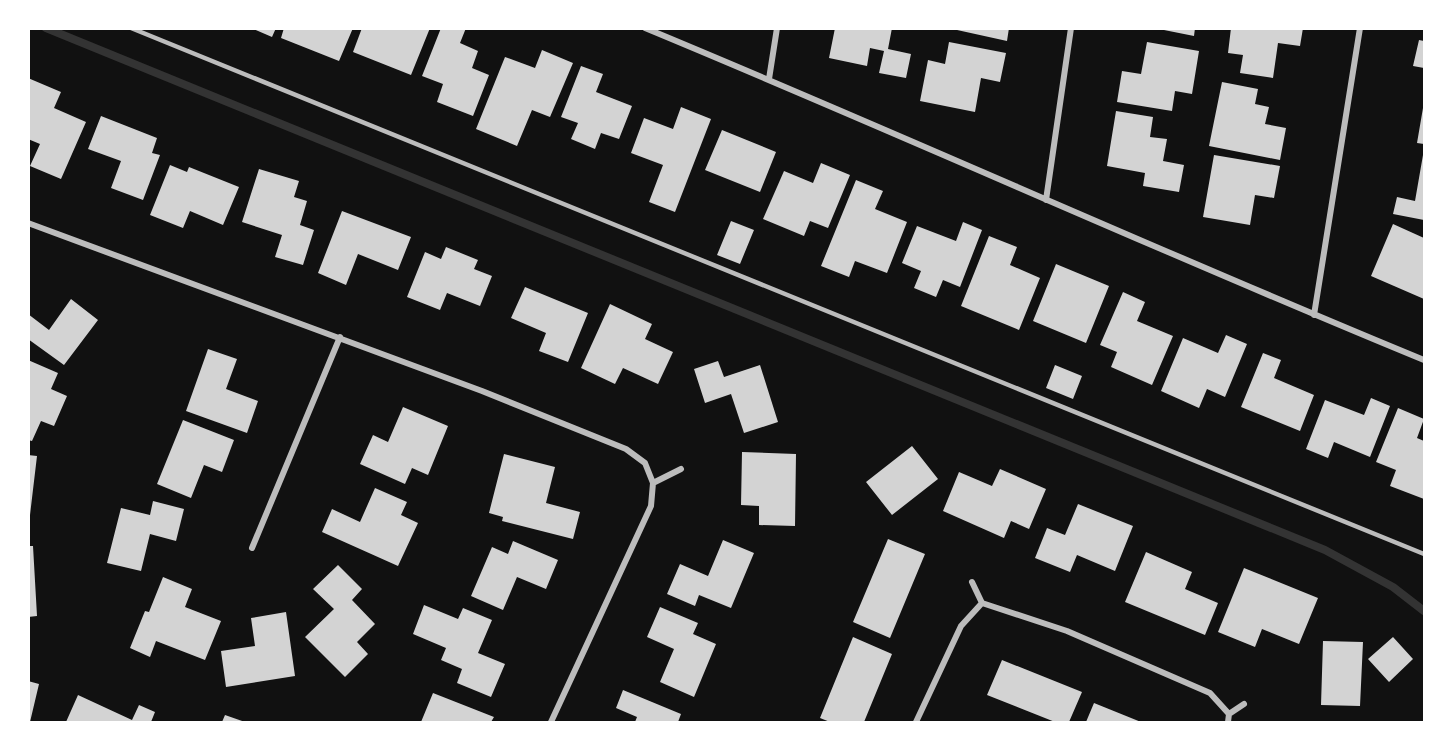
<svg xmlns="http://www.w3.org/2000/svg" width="1453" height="751" font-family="'Sofia Sans Condensed',sans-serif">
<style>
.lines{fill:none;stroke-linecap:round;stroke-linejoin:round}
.stream{stroke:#333;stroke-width:8}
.building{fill:#d3d3d3}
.service{stroke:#bcbcbc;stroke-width:4.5}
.minor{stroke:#bcbcbc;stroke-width:6}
</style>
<rect width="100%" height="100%" fill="#111"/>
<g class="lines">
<path class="stream" d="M46,28l1279,522 68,37 31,24"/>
</g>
<path class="building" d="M251,28h25l-4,9z
M284,28h69l-14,33 -58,-23z
M362,28h68l-19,47 -58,-23z
M441,28h25l-6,15 18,8 -6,17 17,7 -16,41 -36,-14 6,-18 -21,-8z
M835,28h57l-4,21 23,5 -5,24 -27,-5 5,-22 -14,-3 -3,18 -38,-8z
M948,28h61l-2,13z
M1154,28h41l-1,8z
M1231,28h72l-3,18 -22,-3 -5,35 -33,-5 3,-18 -15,-2z
M1419,40l5,1v27l-11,-2z
M949,42l57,11 -6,29 -19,-4 -6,34 -55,-11 8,-41 17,4z
M1147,42l52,9 -7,43 -17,-3 -3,20 -55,-9 5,-31 19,3z
M542,50l31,13 -23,54 -18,-7 -15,36 -41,-17 29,-72 30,11z
M581,66l22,8 -7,18 36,14 -13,33 -18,-6 -6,16 -24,-10 7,-16 -17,-6z
M28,78l33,14 -7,16 32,14 -25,57 -31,-13 10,-22 -12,-5z
M1222,82l36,7 -3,15 14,3 -4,17 21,4 -6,32 -71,-14z
M681,107l30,12 -36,93 -26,-10 14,-37 -32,-12 13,-35 29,11z
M1423,108h1v36l-7,-1z
M1116,111l37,6 -3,20 17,2 -4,22 21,4 -5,27 -36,-6 2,-13 -38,-7z
M101,116l56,22 -5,15 8,2 -17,45 -32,-12 10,-27 -33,-12z
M722,130l54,22 -16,40 -55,-22z
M1214,155l66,11 -6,32 -19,-3 -5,30 -47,-8z
M1423,155l1,65 -31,-6 4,-17 18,4z
M821,163l29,12 -22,53 -18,-7 -6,15 -41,-17 21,-48 29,12z
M170,165l17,7 2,-5 50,20 -16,38 -33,-14 -7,17 -33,-13z
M259,169l40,12 -5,16 13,4 -7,24 14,5 -11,35 -28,-8 7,-22 -40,-13z
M856,180l27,11 -8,18 32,13 -20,51 -32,-12 -6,16 -28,-11z
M342,211l69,26 -13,33 -40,-16 -12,31 -28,-12z
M731,221l23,9 -14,34 -23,-9z
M963,222l19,8 -22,57 -17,-7 -7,17 -22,-9 7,-17 -19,-8 15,-37 39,15z
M1393,224l31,14v61l-53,-23z
M989,236l28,11 -7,18 30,13 -21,52 -58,-24z
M446,247l32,13 -4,9 18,7 -12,30 -33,-13 -7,17 -33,-13 18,-45 16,7z
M1056,264l53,22 -23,57 -53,-22z
M525,287l63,26 -20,49 -29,-11 7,-18 -35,-15z
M1123,292l22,10 -8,19 36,15 -21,49 -41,-18 6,-15 -17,-7z
M71,299l27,21 -34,45 -36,-26v-25l21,16z
M610,304l42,20 -7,15 28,13 -15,32 -35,-16 -8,16 -34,-16z
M1226,335l21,9 -22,53 -18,-8 -8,19 -38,-17 22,-53 35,15z
M208,349l29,10 -11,30 32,12 -11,32 -61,-22z
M1263,353l18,7 -7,18 40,17 -14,36 -59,-24z
M28,360l30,13 -7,16 16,7 -13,30 -13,-5 -9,20 -4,-1z
M718,361l6,16 36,-12 18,57 -34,11 -13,-39 -26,9 -11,-34z
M1055,365l27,11 -9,23 -27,-11z
M1371,398l19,8 -20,51 -36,-15 -6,16 -22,-9 19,-49 39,15z
M403,407l45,19 -20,49 -16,-7 -7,16 -45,-20 13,-29 15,7z
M1398,408l26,11 -7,19 7,3v58l-34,-13 6,-16 -20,-8z
M183,420l51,20 -12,32 -18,-7 -13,33 -34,-14z
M912,446l26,33 -46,36 -26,-33z
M742,452l54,2 -1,72 -36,-1v-19l-18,-1z
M504,454l51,13 -9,36 34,9 -7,27 -71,-18 1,-4 -14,-4z
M28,455l9,1 -7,59 -2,-1z
M1000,469l46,20 -17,40 -18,-8 -7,17 -61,-27 16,-39 33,14z
M375,488l32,14 -6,13 17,8 -20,43 -76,-34 10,-23 28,13z
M153,501l31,8 -8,32 -26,-7 -9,37 -34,-8 14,-55 29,7z
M1078,504l55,22 -18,45 -38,-16 -7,17 -35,-14 12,-30 18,7z
M888,539l37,15 -35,84 -37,-16z
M723,540l31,13 -23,55 -32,-13 -4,11 -28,-12 13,-30 28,12z
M513,541l45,19 -12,29 -29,-12 -14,33 -32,-14 21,-49 16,7z
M28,546h5l4,70 -9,1z
M1146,552l46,20 -7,17 33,14 -13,32 -80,-33z
M338,565l24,24 -10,11 23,24 -18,18 11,12 -23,23 -40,-40 29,-28 -21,-20z
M1244,568l74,30 -19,46 -37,-15 -7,18 -37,-15z
M163,577l29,12 -7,18 36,14 -16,39 -49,-19 -6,16 -20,-9 15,-37 4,1z
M424,605l34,14 5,-11 29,12 -14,33 27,11 -14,33 -34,-14 5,-14 -21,-9 5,-12 -33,-14z
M660,607l38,16 -5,11 23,10 -22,53 -34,-15 14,-33 -27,-12z
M286,612l9,64 -69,11 -5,-36 34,-5 -4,-28z
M853,637l39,17 -28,68h-34l-10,-4z
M1393,637l20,22 -24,23 -21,-23z
M1323,641l40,1 -3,64 -39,-1z
M1002,660l80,32 -13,30h-14l-68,-27z
M28,681l11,3 -9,38h-2z
M623,690l58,24 -3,8h-43l2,-5 -21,-9z
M433,693l61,24 -3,5h-70z
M78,695l54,25 7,-15 16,7 -4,10h-85z
M1094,703l47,19h-55z
M225,715l20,7h-23z"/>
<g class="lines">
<path class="service" d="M131,28l1293,526"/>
<path class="minor" d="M645,28c261,108 518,225 779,332
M769,79l8,-51
M1046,200l25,-172
M28,223l454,168 144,58 19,14 8,20 -2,23 -100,216
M1314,315l46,-287
M653,483l28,-14
M252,548l88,-211
M972,582l10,21
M1229,714l15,-10
M916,722l45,-96 21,-23 85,28 143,62 19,21 -1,8"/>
</g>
<rect width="1453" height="751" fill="none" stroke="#ffffff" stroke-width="60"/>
</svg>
